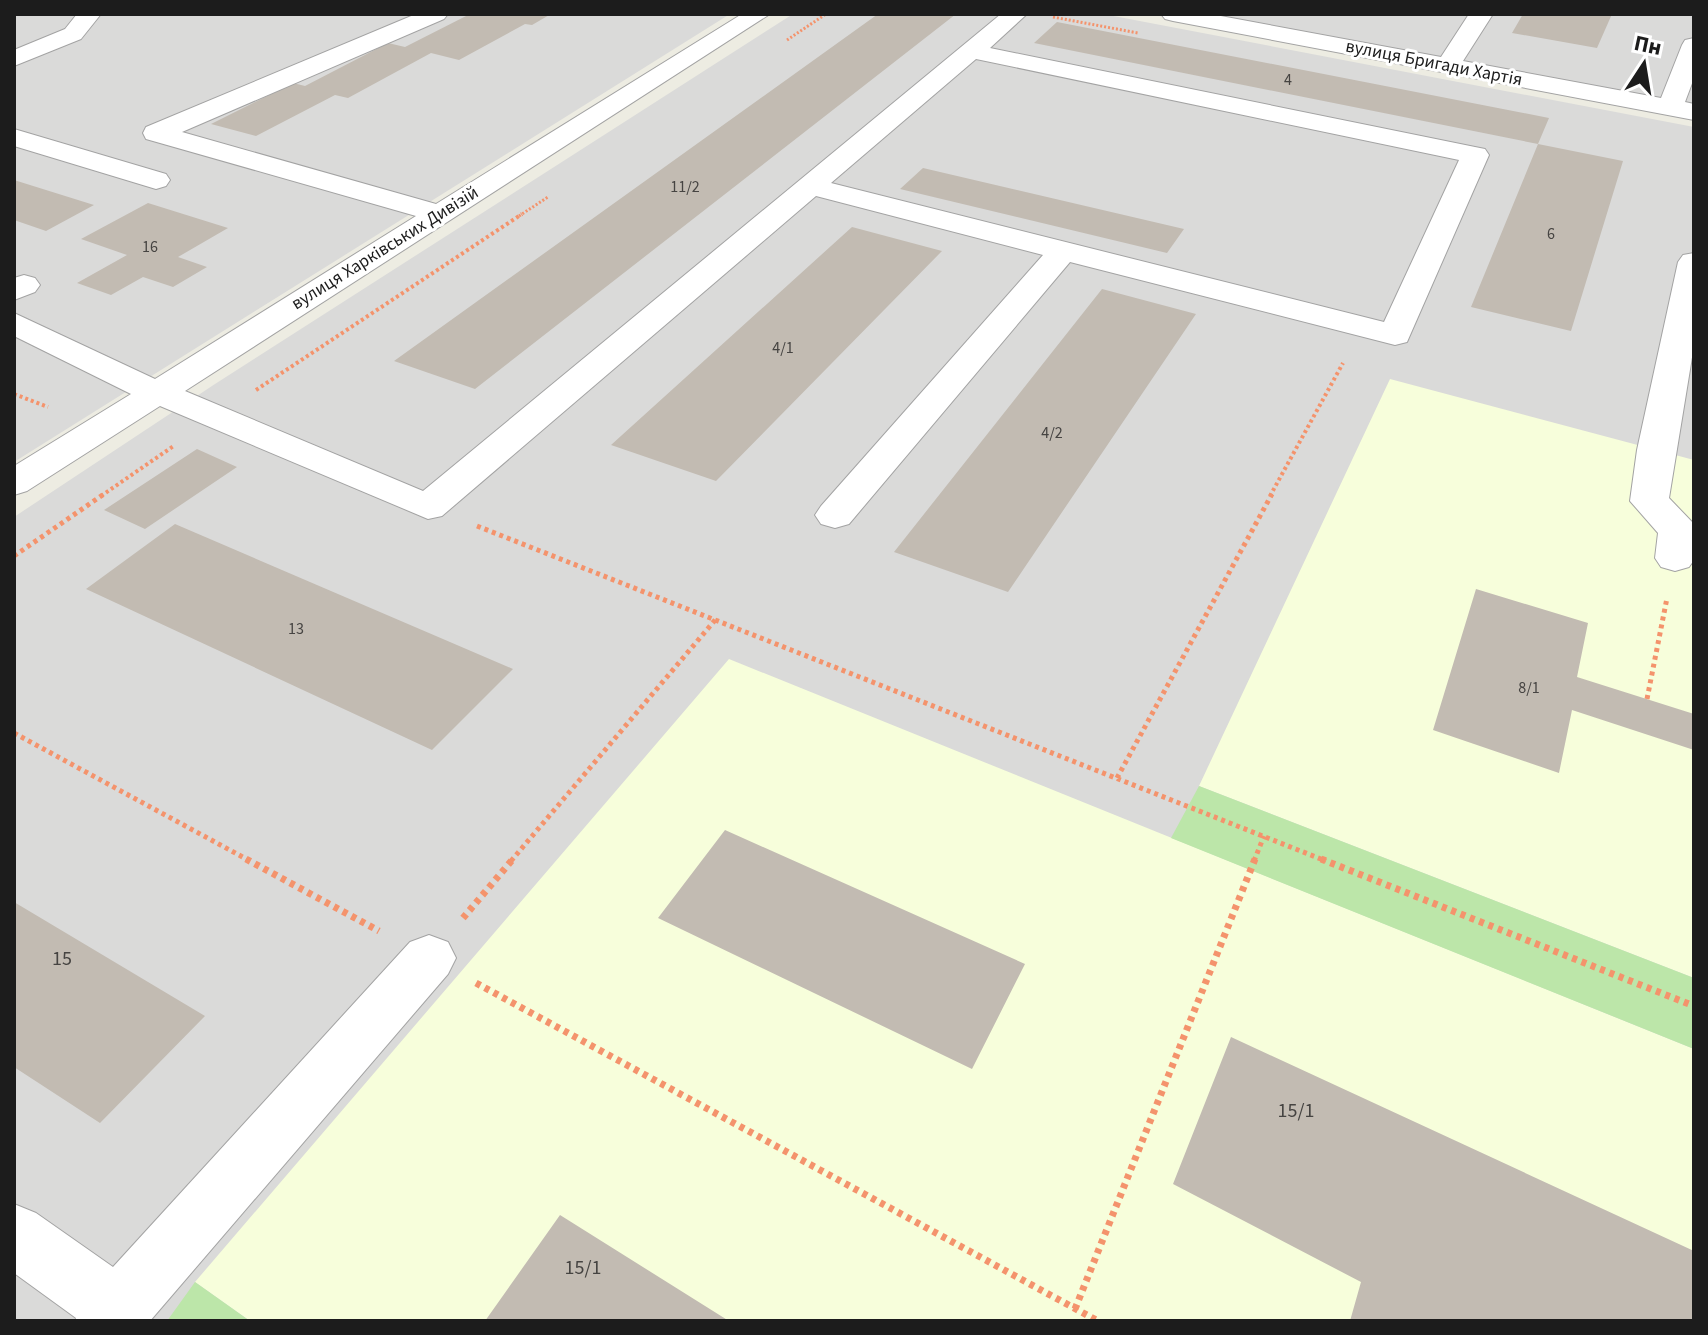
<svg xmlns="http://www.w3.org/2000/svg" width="1708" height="1335" font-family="'Source Sans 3',sans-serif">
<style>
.residential{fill:#dadad9}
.education{fill:#f7fedb}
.grass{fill:#bce6a9}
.building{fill:#c2bbb2}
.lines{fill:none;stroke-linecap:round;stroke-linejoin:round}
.minor-casing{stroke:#a3a3a3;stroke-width:2}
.path-far3{stroke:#f4936c;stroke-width:3;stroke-dasharray:2 2;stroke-linecap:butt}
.path-far2{stroke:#f4936c;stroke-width:4;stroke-dasharray:3 3;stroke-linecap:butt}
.path-far1{stroke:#f4936c;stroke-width:5;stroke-dasharray:4 4;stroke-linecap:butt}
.path{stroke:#f4936c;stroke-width:7;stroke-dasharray:5 5;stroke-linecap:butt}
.minor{fill:#fff;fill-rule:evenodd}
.labels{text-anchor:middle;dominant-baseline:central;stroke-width:6;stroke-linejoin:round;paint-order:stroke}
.number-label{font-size:16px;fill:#464442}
.far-street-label{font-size:18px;fill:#1c1c1c;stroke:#fff}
.near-number-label{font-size:20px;fill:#464442}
</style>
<rect width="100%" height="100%" fill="#edece2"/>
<path class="residential" d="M14,14h716l-716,448z
M793,14h310l591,113v1194h-1680v-804l201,-133z
M1200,14h494v92z"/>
<path class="education" d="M1390,379l304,81v518l-495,-192z
M729,659l965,390v272h-1444l-55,-39z"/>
<path class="grass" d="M1199,786l495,192v71l-523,-211z
M195,1282l55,39h-83z"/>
<path class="building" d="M470,14h81l-19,11 -7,-1 -66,36 -28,-7 -83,45 -13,-3 -79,41 -45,-12 82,-41 12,3 83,-43 17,4z
M878,14h78l-481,375 -81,-28z
M1523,14h89l-15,34 -85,-15z
M1057,22l492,96 -11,26 85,17 -52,170 -100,-24 67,-163 -504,-101z
M923,168l261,61 -17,24 -267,-64z
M14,180l80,25 -48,26 -32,-11z
M148,203l80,25 -50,29 29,10 -34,20 -30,-10 -32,18 -34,-12 50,-28 -46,-16z
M852,227l90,24 -226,230 -105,-36z
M1102,289l94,25 -188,278 -114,-40z
M197,449l40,18 -92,62 -41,-19z
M175,524l338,145 -81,81 -346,-161z
M1476,589l112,34 -11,54 117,37v36l-122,-40 -13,63 -126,-43z
M725,830l300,134 -53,105 -314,-151z
M14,902l191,114 -105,107 -86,-56z
M1231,1037l463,214v70h-344l11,-39 -188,-98z
M560,1215l169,106h-244z"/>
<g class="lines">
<g class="minor-casing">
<path id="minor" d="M77,14h24l-20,25 -67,27v-16l51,-21z
M416,14h32l-4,5 -262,113 254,72 306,-190h28l-585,377 238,100 578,-477h26l-37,34 485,99 10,2 4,6 -82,187 -12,3 -325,-83 -221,262 -14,4 -14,-4 -6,-9 6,-9 222,-251 -227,-59 -374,320 -14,3 -268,-113 -133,85 -13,4v-29l117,-72 -117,-58v-23l141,66 261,-163 -270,-77 -3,-6 3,-6zM976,59l483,101 -75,162 -553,-139z
M1161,14h49l231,43 28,-43h24l-30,47 198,37 21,-53 3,-5 9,-2v40l-9,24 9,2v16l-521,-99 -8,-2z
M14,129l152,45 4,6 -4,6 -10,3 -142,-43z
M1694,253v92l-25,153 25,26v36l-5,7 -14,4 -14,-4 -6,-9 3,-25 -28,-32 7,-51 41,-188 5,-7z
M24,275l11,3 5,7 -5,7 -21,8v-22z
M429,935l19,7 8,16 -8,16 -298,347h-75l1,-3 -62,-45v-69l22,9 77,54 297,-325z"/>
</g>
<path class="path-far3" d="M1053,17l85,16
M787,40l39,-26
M519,216l29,-19"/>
<path class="path-far2" d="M256,390l266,-176
M14,394l34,13
M101,496l74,-51
M1270,496l73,-133"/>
<path class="path-far1" d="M477,526l849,335
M14,556l90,-62
M1647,699l20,-101
M14,733l236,128
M1117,778l155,-284
M511,861l205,-242
M1254,861l10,-25"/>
<path class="path" d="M246,859l133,72
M1321,859l373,147
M463,918l50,-59
M476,983l622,338
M1075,1309l180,-450"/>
<use href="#minor" class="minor"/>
</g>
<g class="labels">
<g class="number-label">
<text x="1288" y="80">4</text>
<text x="685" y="187">11/2</text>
<text x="1551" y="234">6</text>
<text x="150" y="247">16</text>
<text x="783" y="348">4/1</text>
<text x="1052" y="433">4/2</text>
<text x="296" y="629">13</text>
<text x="1529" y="688">8/1</text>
</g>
<g class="far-street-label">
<text transform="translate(1434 63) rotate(11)">вулиця Бригади Хартія</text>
<text transform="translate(385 248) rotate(-32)">вулиця Харківських Дивізій</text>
</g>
<g class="near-number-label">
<text x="62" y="959">15</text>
<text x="1296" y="1111">15/1</text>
<text x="583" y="1268">15/1</text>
</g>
</g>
<rect width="1708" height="1335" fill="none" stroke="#1c1c1c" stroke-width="32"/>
<g transform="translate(1644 64) rotate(12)" stroke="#ffffff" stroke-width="6" paint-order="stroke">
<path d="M0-6L14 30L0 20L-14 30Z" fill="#1c1c1c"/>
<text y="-12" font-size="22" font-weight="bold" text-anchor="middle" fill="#1c1c1c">Пн</text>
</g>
</svg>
